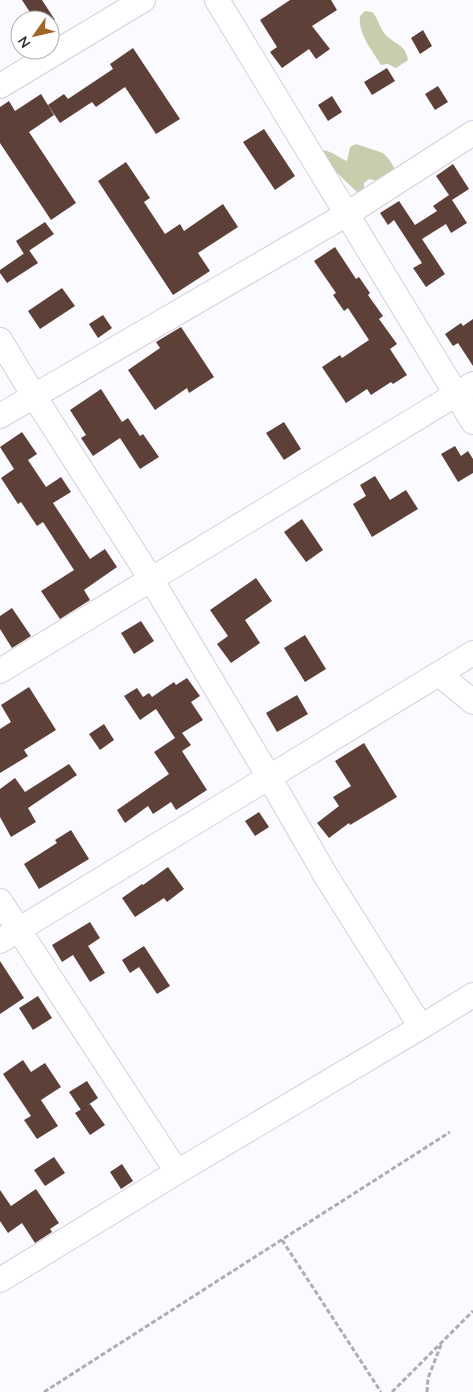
<svg xmlns="http://www.w3.org/2000/svg" width="473" height="1392" font-family="Mulish,sans-serif">
<style>
.forest{fill:#c9cdad}
.building{fill:#5d4037}
.lines{fill:none;stroke-linecap:round;stroke-linejoin:round}
.minor-casing{stroke:#d3cfdc;stroke-width:26}
.path{stroke:#afadb2;stroke-width:3;stroke-dasharray:5 2.5;stroke-linecap:butt}
.minor{stroke:#fff;stroke-width:24}
</style>
<rect width="100%" height="100%" fill="#fbfaff"/>
<path class="forest" d="M365,11l7,1c6,6 7,14 12,21 9,11 22,11 24,27l-12,8 -8,-4 -7,1c-9,-15 -23,-31 -21,-49z
M356,144l27,9 5,5 11,17 -9,9 -21,-5 -5,4v6l-6,4 -21,-20 -7,-2 -11,-15 4,-6c11,2 14,7 24,11l3,-14z"/>
<path class="building" d="M22,0h20l13,20h-20z
M290,0h41l6,10 -25,16 18,23 -14,10 -7,-10 -27,19 -12,-16 7,-5 -17,-27z
M423,30l9,16 -12,8 -9,-16z
M133,48l47,71 -24,15 -31,-47 -29,20 -4,-5 -32,21 -12,-18 16,-11 4,5 45,-30 -3,-5z
M387,68l8,13 -23,14 -8,-13z
M438,86l10,16 -13,8 -10,-16z
M41,94l13,21 -25,17 47,71 -25,17 -51,-77v-36l9,-6 6,10z
M332,96l10,16 -14,9 -10,-16z
M264,129l31,47 -20,14 -32,-48z
M126,162l24,36 -6,4 21,32 15,-10 4,7 39,-27 15,23 -40,26 12,18 -37,24 -75,-114z
M453,164l16,25 -17,11 15,23 -16,10 -5,-9 -24,15 23,35 -19,13 -13,-19 9,-5 -28,-43 -6,5 -8,-12 19,-12 16,24 22,-14 -4,-5 16,-11 -13,-19z
M45,222l9,12 -30,20 -8,-13z
M335,247l21,32 3,-2 11,16 -2,2 15,21 -4,3 18,25 -7,5 17,26 -14,9 -2,-2 -20,13 -4,-6 -21,14 -24,-36 18,-12 2,3 27,-18 -21,-32 -4,3 -11,-16 3,-2 -22,-32z
M29,250l9,13 -31,20 -7,-10v-3z
M62,288l13,18 -35,23 -12,-18z
M103,315l9,13 -14,10 -9,-14z
M473,319v47l-15,-23 -5,3 -8,-12 16,-11 2,3z
M181,327l33,50 -25,16 -2,-5 -32,22 -27,-40 32,-22 -4,-6z
M101,389l21,33 6,-4 12,18 3,-2 16,23 -19,12 -20,-31 -27,18 -12,-18 5,-3 -16,-25z
M284,422l17,27 -17,11 -18,-27z
M22,432l15,22 -9,6 18,27 15,-10 10,15 -18,11 37,56 15,-10 12,18 -33,23 6,10 -30,19 -19,-28 33,-21 -31,-48 -6,4 -16,-24 -3,2 -17,-26 13,-9 -14,-22z
M455,446l6,10 7,-5 5,8v14l-15,9 -17,-28z
M375,476l15,24 16,-10 12,19 -46,28 -19,-33 13,-8 -6,-11z
M302,519l21,31 -17,12 -22,-30z
M256,578l16,23 -27,19 15,23 -29,20 -14,-19 11,-8 -18,-26z
M12,608l19,28 -19,12 -12,-19v-13z
M141,621l13,20 -20,13 -13,-21z
M305,635l21,34 -21,13 -21,-34z
M187,678l13,18 -9,6 12,18 -21,13 9,12 -9,6 25,39 -31,20 -5,-8 -18,12 -5,-8 -23,17 -8,-13 52,-36 -15,-22 21,-14 -19,-29 -16,11 -16,-24 13,-8 6,9 6,-4 3,4 22,-15 2,3z
M29,687l27,43 -32,20 4,6 -28,17v-44l11,-7 -10,-17z
M297,695l11,19 -31,18 -11,-19z
M104,724l10,16 -14,10 -11,-16z
M364,743l33,54 -47,28 -1,-2 -20,15 -12,-15 22,-17 -6,-9 18,-11 -16,-25z
M69,764l8,11 -49,33 8,14 -25,15 -11,-20v-28l15,-11 10,14z
M259,812l10,15 -14,9 -10,-15z
M71,830l18,29 -50,30 -15,-25 33,-21 -2,-3z
M168,867l16,22 -17,13 -3,-4 -29,19 -13,-19 20,-14 1,1z
M90,922l10,16 -12,8 17,27 -15,9 -17,-27 -11,7 -10,-17z
M144,946l26,40 -13,8 -18,-27 -9,6 -8,-13z
M0,961l24,37 -24,16z
M38,996l14,22 -19,12 -14,-22z
M23,1060l8,12 14,-9 16,24 -20,13 17,26 -21,13 -13,-19 7,-4 -28,-42z
M87,1081l11,17 -17,12 -12,-18z
M90,1104l15,21 -15,10 -15,-22z
M54,1157l11,16 -20,13 -11,-16z
M122,1164l11,17 -12,8 -11,-17z
M36,1189l23,34 -9,6 2,3 -17,11 -13,-20 -14,10 -8,-12v-31l11,16z"/>
<g class="lines">
<g class="minor-casing">
<path id="minor" d="M217,0l256,422
M0,86l143,-86
M0,340l34,56 117,183 118,198 57,99 95,151
M0,416l347,-202 126,-81
M0,671l473,-287
M439,674l34,28
M0,901l177,271
M0,941l473,-288
M0,1280l177,-108 244,-145 52,-32"/>
</g>
<path class="path" d="M282,1240l99,152
M44,1392l406,-260
M392,1392l81,-81
M427,1392l1,-14 13,-33"/>
<use href="#minor" class="minor"/>
</g>
<g transform="translate(35 35) rotate(236)"><circle r="24" fill="#ffffff" stroke="#adacae"/>
<path d="M0-4L9 19L0 12L-9 19Z" fill="#9f6624"/>
<text y="-8" font-size="14" font-weight="bold" text-anchor="middle" fill="#312f34">N</text>
</g>
</svg>
